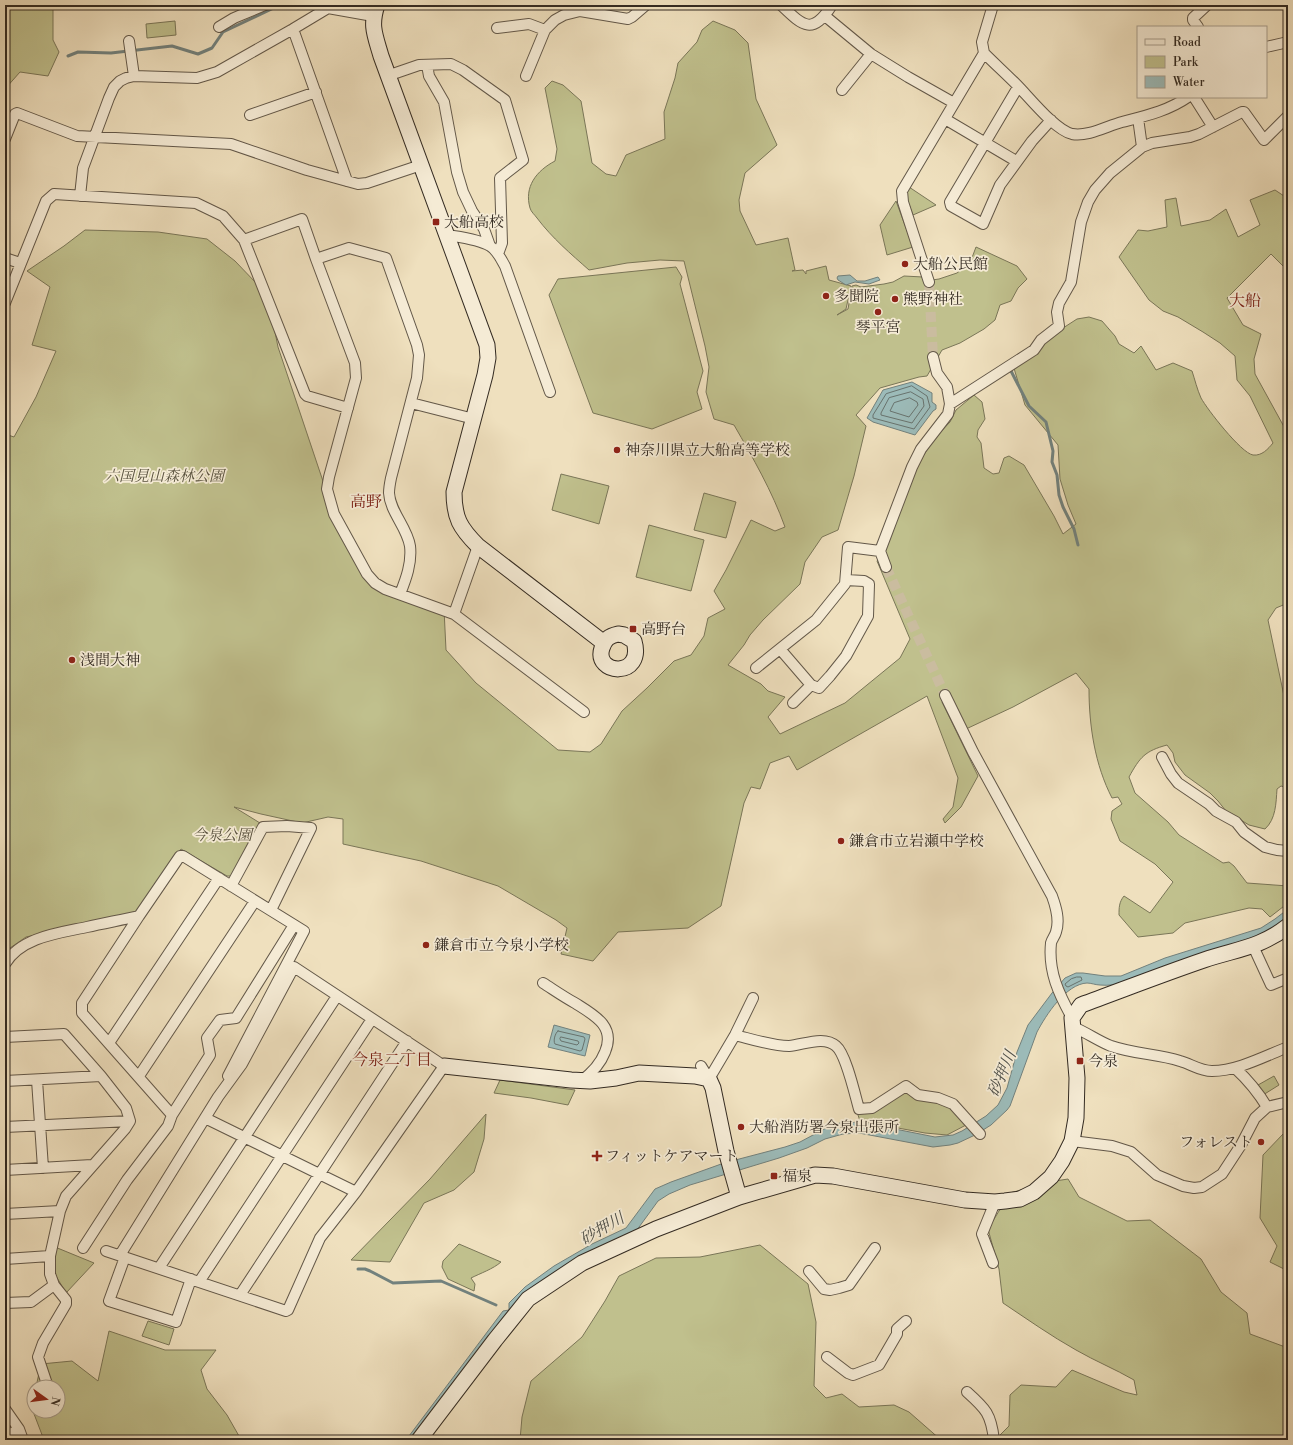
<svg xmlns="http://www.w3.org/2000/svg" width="1293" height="1445" font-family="'Libre Bodoni','Noto Serif JP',serif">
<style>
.green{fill:#c0c08d;stroke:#7a7658}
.water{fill:#9cbbb9;stroke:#72817d}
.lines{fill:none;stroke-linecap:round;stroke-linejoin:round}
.shore{stroke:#68736e;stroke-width:1}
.stream{stroke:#72817d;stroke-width:3}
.street-tunnel{stroke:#cabc9f;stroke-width:10;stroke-dasharray:10 5;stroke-linecap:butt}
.street-casing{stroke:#635849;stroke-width:12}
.secondary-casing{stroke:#342b22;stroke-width:17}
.street{stroke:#f5ebd5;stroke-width:10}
.secondary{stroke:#f5ebd5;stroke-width:15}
.poi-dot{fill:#8f2418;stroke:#f5ebd5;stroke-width:1.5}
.labels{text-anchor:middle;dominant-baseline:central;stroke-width:3.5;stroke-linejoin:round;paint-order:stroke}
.poi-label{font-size:15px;fill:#342b22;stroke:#f5ebd5;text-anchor:start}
.park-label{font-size:15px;font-style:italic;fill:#57503d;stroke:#f5ebd5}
.neighbourhood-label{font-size:16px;fill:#7a1f14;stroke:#f5ebd5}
.water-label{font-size:16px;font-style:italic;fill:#4e4f48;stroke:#f5ebd5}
</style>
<rect width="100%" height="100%" fill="#efe0be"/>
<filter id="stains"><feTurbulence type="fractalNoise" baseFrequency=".005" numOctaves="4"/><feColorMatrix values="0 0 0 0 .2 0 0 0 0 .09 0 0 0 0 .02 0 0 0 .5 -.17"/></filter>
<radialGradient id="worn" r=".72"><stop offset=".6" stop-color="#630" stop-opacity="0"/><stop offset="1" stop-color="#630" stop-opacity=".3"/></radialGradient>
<path class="green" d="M5,5h48v35l6,12 -11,24 -28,-4 -15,17z
M427,5h55c-12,1 -45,7 -55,0z
M175,21l1,14 -29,3 -1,-14z
M713,21l22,9 13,13 8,56 21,46 -32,28 -6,27 1,11 16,34 32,-7 7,32 -3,1 11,-1 3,4v-3l20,-5 3,14 22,6 -5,23 -9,6 11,-6 4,-23 4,-1 5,2 23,-3 9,-2 11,-6 19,1 9,3 7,-1 18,-6 13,-10 6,-16 41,19 10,13 -9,9 -7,13 -11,4 -5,15 -11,9 -24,14 -18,7 -15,26 -8,1 -39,11 -24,27 10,11 -12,50 -16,54 -16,7 -17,25 -5,22 -37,36 -13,15 -6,10 -16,20 33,19 7,7 17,6 -17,20 12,17 65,-31 55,-45 10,-19 -33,-78 6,-8 34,-87 16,-26 17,-18 6,-12 18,-15 8,7 3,17 -7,11 -1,7 4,6 3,25 9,6 6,-1 5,-15 5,-2 15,9 30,51 9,18 13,-10 -8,-19 -8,-26 -2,-34 -33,-40 -12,-40 33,-26 31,-20 12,-2 13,4 13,15 4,8 15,9 7,-7 15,24 17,-7 19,8c3,9 5,18 9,27 6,11 40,55 52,57 9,1 15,-6 20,-12l-23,-47 -13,-16 -2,-24 -15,-13 -17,-11 -25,-15 -15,-6 -14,-11 -30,-43 19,-27 10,1 19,-4 -2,-27 11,-2 5,28 29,-6 16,-11 12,28 22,-12 -10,-25 25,-10 9,6 4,-3v78l-17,-17 -44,44 16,27 18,9 -7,25 1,15 33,60v169l-12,5 -8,12 16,76 4,4v88l-7,-2 -4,3c-1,14 -1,30 -12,40l-16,-4 -23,-14 -8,-10 -8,-8 -25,-18 -10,-13 -2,-9 -6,-8c-22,6 -27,12 -38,32l6,16 33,29 11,13 44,28 6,-1 5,4 13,17 41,3v17l-18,14 -8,-8 -13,-1 -64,15 -12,10 -35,4 -19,-22c0,-7 0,-13 5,-19l26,17 23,-31 -18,-18 -35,-23 -9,-22 1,-8 10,-7 -4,-7 -6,1c-17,-33 -23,-72 -23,-109l-13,-16 -63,34 -47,22 -14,-30 -10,3 36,74 -17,31 -16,16 -2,-4 10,-12 5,-29 -31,-82 -130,74 -8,-14 -19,7 -10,26 -9,-2 -7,16 -23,103 -33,22 -70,4 -25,29 -32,-7 6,-26 -11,-8 -58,-34 -77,-25 -78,-17v-25l-15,-2 -26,6 -41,-9 -27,-7 26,16 -28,53h-5l-46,-27 -45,63 -110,25 -16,11 -5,7v-521l9,3 22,-40 20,-46 -24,-6 18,-58 -23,-16 37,-25 21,-16 73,2 49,7 28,22 22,23 15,33 6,30 56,167 41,69 69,26 2,41 30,33 82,67 32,2 11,-8 21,-33 25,-23 27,-27 17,-6 13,-19 4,-18 17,-9 -11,-18 12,-21 25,-50 24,11 10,-4c-13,-36 -32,-69 -51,-102l-20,-6 -8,-27 3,-25 -4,-21 -21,-85 -24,-1 -33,3 -38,7c-18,-16 -37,-32 -52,-52 -2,-3 -6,-6 -7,-10 -6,-21 6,-37 25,-47l2,-12 -12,-61 7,-7 11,4 18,16 11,62 14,11 10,2 10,-21 39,-16 -1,-27 11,-34 3,-15 19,-21 5,-12z
M909,187l27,18 -23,10 -8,-21z
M896,201l17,46 -26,8 -7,-30z
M676,267l6,10 -2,7 23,87 -6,21 5,17 -50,20 -59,-16 -44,-118 9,-16z
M561,474l48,12 -10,38 -47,-14z
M704,493l32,9 -10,36 -32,-8z
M649,525l55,15 -13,51 -55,-14z
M1274,1076l5,9 -16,10 -5,-10z
M500,1080l75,10 -7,15 -37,-7 -37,-5z
M905,1092l12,7h14l19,8 16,18 -19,10 -22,-2 -65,-12 -3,-9 32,-12z
M486,1114l-2,25 -10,33 -20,18 -30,13 -34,59 -39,-2 79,-81z
M1288,1132v139l-18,-9 7,-16 -17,-28 3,-63 21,-22z
M1068,1179l11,18 48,24 23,-1 51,39 20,33 26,21 3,21 38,14v92h-289v-4l10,-10 1,-31 11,-10 35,2 16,-17 52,22 13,3 -3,-15c-19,-11 -39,-19 -58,-30 -25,-14 -49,-31 -73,-47l-4,-34 -11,-40 22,-36 39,-11z
M459,1244l42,18c-8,7 -20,11 -30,16l4,6 -1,7 -26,-12 -6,-12 1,-6z
M760,1245l48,39 8,38 -2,64 12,12 16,-4 17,13 35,-2 15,7 32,28h-421l2,-23 9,-36 51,-44 23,-36 14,-25 37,-18 44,-1z
M55,1247l39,16 -28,30 -13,-22z
M148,1321l26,8 -5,16 -27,-9z
M109,1331l56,19h51l-15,20 6,19 20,26 12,21 8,4h-203l-13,-34 3,-12v17h24v-24h-22l5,-23 31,-3 26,20z"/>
<path class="water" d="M850,275l7,6h8l13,-4 2,3 -11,4 -14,-2 -9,3 -8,-5 -1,-2 1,-2z
M912,382l20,11v9l4,3v4l-3,2 -18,24 -42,-13 -6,-4 16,-28z
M1288,909v12l-24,15 -139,48c-8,0 -17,2 -25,1 -4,0 -9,-2 -13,-2 -21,1 -41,32 -50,49l-27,74 -3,4 -16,15 -16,10 -17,8 -8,2 -17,2 -74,-14 -16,1 -18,5 -18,9 -28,10 -89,27 -21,9 -11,7 -24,33 -103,59 -116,147h-9l97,-129 6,-1v-7l16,-16 29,-21 38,-22 34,-16 29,-39 16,-7 53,-19 61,-16 15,-5 28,-15 12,-4 20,-1 75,15 18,-2 9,-4 24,-15 12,-11 9,-17 10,-36 11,-27 24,-32 13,-15 11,-5h7l22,3h16l44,-18 96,-30 14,-9z
M554,1025l36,10 -5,21 -37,-9z"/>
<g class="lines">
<path class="shore" d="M912,386l15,10 3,11 -16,22 -41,-11v-3l13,-21z
M911,392l12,7 1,7 -12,17 -31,-8v-2l8,-15z
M910,398l7,4 1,3 -9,12 -19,-6 4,-8z
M1077,977h4l1,3 -14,7 -2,-1 -1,-2 6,-5z
M558,1031l26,6 1,2 -3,11 -2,1 -25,-7c-2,-3 0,-11 3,-13z
M561,1037l17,4 1,2 -2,2 -16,-4 -1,-2z"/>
<path class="stream" d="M68,56l10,-4 33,1 61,-7 26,8 14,-6 11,-16 57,-27
M1011,371l18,35 17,16 7,29 -1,11 5,13 2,20 4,12 11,22 4,16
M358,1269h7l5,2 23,12 48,-2 55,24"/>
<path class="street-tunnel" d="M929,282l4,75
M886,567l59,128"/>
<g class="street-casing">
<path id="street" d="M781,5c22,21 31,31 51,0
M993,5l-11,37 2,11c11,11 22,21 33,32 12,12 38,45 55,49 16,3 35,-8 50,-12 23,-6 46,-11 66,-25
M825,16l46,38 37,23 46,26
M219,27l15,-9 31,-13
M1198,27l-5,-7v-2l14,-13
M497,28l32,-4 16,6
M293,29l54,152
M129,41l5,35
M1266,47l22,-5
M427,65l2,11 15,26 13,70 6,20 9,19 12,18 6,17
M387,76l32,-11 32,-1 12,6 42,30 18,60 -23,18 2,65 -4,11
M526,76l19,-46 10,-10 9,-5 16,-4 48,8 4,-2 14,-12
M1018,87l-68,115 1,4 32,18 17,-39 32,-44 19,-21
M842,90l29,-36
M1194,97l19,30
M250,115l66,-23
M1138,118l4,29
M945,119l71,42
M5,139l10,-25 2,-1 60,23 154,8 76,26 40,11 11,3 9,-1 54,-18
M80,196l3,-28 26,-70 5,-11 6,-6 6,-3 8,-2 63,2 20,-6 76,-43 35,-21 45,8
M447,235c12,2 32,4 43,11 7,4 11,13 15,20l45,126
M244,240l58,-21 14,40 39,104 1,15 -27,99 -2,12 7,25 33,60 8,9 10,6 69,25 130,98
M5,258l15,5
M316,259l33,-11 37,10 31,87 2,10 -2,23 -26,100c-1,5 -2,10 -2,15 1,19 18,34 21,53 2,17 -4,33 -10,48
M929,282l-26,-80 -1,-11 82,-138
M5,303l41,-102 8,-7 142,9 27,13 21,24 61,154 2,2 41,12
M411,403l63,16
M950,404l84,-54 7,-10 18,-14 -2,-14 2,-9 12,-21 10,-60 7,-20 7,-12 15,-17 32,-26 10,-4 38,-6 9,-3 43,-22h2l20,28 24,-24
M886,567l-6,-16 32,-84 9,-18 27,-35 2,-10 -3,-17 -10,-14 -4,-16
M454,614l24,-68
M780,649l31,36 8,3 11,-12 16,-20 22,-40 1,-32 -5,-3 -18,-1
M756,668l60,-48 29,-36 3,-37 32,4
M945,695l28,57 79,144c4,11 8,24 4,36 -1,4 -4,7 -5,11 -3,29 8,51 21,75
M793,703l18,-18
M1162,757l9,17 7,9 31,21 7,7 20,11 8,10 21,15 12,3 11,1
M231,886l32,-59 24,-1 24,2 -40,82
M139,916l-57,87v10l90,102
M1253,946l18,39 17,-7
M5,964c16,-27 54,-31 82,-37 17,-4 35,-7 52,-11l41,-60h3l121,75 -76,145
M543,983c11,7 21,14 32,20 19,12 41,23 30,49 -5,13 -13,21 -24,29
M1073,1027c13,5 25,14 38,19 23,8 47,8 69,15 11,3 20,10 32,10 25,0 53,-15 76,-24
M735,1035c16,4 37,11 54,11 14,-1 35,-11 47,0 10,8 19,49 23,63l13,-1 34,-22 12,9 20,3 15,6 27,30
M5,1037l59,-3 37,42 25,32 4,13 -5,8 -59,67 -6,15 -10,45v18l4,11 -23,17 -26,1
M109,1043l110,-165
M701,1066l8,13
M1235,1068c13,12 23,24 32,39
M139,1076l116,-175
M709,1079l26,-44 18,-37
M37,1080l6,88
M5,1081l96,-5
M205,1118l151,74
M5,1127l125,-6
M1072,1141l40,5 19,6 26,23 26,11 11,2 8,-1 20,-13 19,-29 14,-27 12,-11 21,-5
M5,1170l87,-5
M5,1214l55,-3
M83,1248l44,-68 41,-54 4,-11 38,-60 -3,-17 13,-18 16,-2 58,-93
M106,1251l180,60 2,-1 32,-72 36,-46 88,-126 -150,-99 -52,97 -24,33 -98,158
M125,1257l-16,44 67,21 15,-43
M5,1259l45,-3
M993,1263l-11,-29 13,-32
M159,1268l178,-272
M809,1271l15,18 6,1 9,-2 10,-3 26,-37
M199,1282l173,-263
M240,1295l167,-254
M827,1357l21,16 5,2 26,-10 18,-31v-5l9,-8
M48,1387l-10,-30 5,-14 23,-39v-4l-12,-15
M967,1392c19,17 24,22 27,48
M5,1409l14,20 4,11
M5,1437l14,-8"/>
</g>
<g class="secondary-casing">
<path id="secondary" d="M377,5c-7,21 -2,30 4,51l106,289 1,13 -3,17 -31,117c0,26 6,36 24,54l126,97
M618,634l6,1 10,6c11,38 -41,34 -32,7 3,-9 7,-12 16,-14z
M444,1066l127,14 19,1 26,-3 23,-5 56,3 14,3 4,9 13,63 13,46
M419,1440l76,-100 33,-41 54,-36 74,-34 83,-32 76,-22 18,1 132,24 30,2 10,-1 15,-2 14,-7 17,-15 11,-16 10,-20 4,-23 1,-40 -5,-60 9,-13c41,-15 82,-31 123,-45 32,-11 56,-12 84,-34"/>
</g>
<use href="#street" class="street"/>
<use href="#secondary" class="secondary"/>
</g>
<g class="poi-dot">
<rect x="432" y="218" width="8" height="8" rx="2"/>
<circle cx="905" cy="264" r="4"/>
<circle cx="826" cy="296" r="4"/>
<circle cx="895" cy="299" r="4"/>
<circle cx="878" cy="312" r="4"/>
<circle cx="617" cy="450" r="4"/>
<rect x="629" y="625" width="8" height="8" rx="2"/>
<circle cx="72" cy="660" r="4"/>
<circle cx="841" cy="841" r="4"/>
<circle cx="426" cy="945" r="4"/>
<rect x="1076" y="1057" width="8" height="8" rx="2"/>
<circle cx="741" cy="1127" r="4"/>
<circle cx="1261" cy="1142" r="4"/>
<path d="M595 1150h4v4h4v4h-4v4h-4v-4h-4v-4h4z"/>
<rect x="770" y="1172" width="8" height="8" rx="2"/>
</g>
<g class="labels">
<g class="poi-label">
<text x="444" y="222">大船高校</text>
<text x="913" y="264">大船公民館</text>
<text x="834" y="296">多聞院</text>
<text x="903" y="299">熊野神社</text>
<text x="878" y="327" text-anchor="middle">琴平宮</text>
<text x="625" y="450">神奈川県立大船高等学校</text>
<text x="641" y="629">高野台</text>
<text x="80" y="660">浅間大神</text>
<text x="849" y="841">鎌倉市立岩瀬中学校</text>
<text x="434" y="945">鎌倉市立今泉小学校</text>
<text x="1088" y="1061">今泉</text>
<text x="749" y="1127">大船消防署今泉出張所</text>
<text x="1253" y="1142" text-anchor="end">フォレスト</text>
<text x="605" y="1156">フィットケアマート</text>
<text x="782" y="1176">福泉</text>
</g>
<g class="park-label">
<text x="164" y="476">六国見山森林公園</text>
<text x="222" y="835">今泉公園</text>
</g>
<g class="neighbourhood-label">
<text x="1245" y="301">大船</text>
<text x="366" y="502">高野</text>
<text x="392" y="1060">今泉二丁目</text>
</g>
<g class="water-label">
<text transform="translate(1002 1074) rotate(-67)">砂押川</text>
<text transform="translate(602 1229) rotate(-30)">砂押川</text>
</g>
</g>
<rect width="1293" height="1445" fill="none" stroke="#efe0be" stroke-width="20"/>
<rect x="6" y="6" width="1281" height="1433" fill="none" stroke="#342b22" stroke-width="2"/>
<rect x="10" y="10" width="1273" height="1425" fill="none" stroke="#342b22"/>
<rect x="1137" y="26" width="130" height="72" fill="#f5ebd5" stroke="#a89e8d"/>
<rect x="1145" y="39" width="20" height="6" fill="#f5ebd5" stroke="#a89e8d"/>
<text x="1173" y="46" font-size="12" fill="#342b22">Road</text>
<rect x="1145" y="56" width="20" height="12" fill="#c0c08d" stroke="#a89e8d"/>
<text x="1173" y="66" font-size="12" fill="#342b22">Park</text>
<rect x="1145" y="76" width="20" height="12" fill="#9cbbb9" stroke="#a89e8d"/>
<text x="1173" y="86" font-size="12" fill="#342b22">Water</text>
<g transform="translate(46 1399) rotate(104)"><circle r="19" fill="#f5ebd5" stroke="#a89e8d"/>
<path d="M0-3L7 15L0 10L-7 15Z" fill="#8f2418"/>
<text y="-6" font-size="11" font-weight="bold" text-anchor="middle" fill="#342b22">N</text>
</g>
<rect width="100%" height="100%" filter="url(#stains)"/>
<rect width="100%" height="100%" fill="url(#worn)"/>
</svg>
